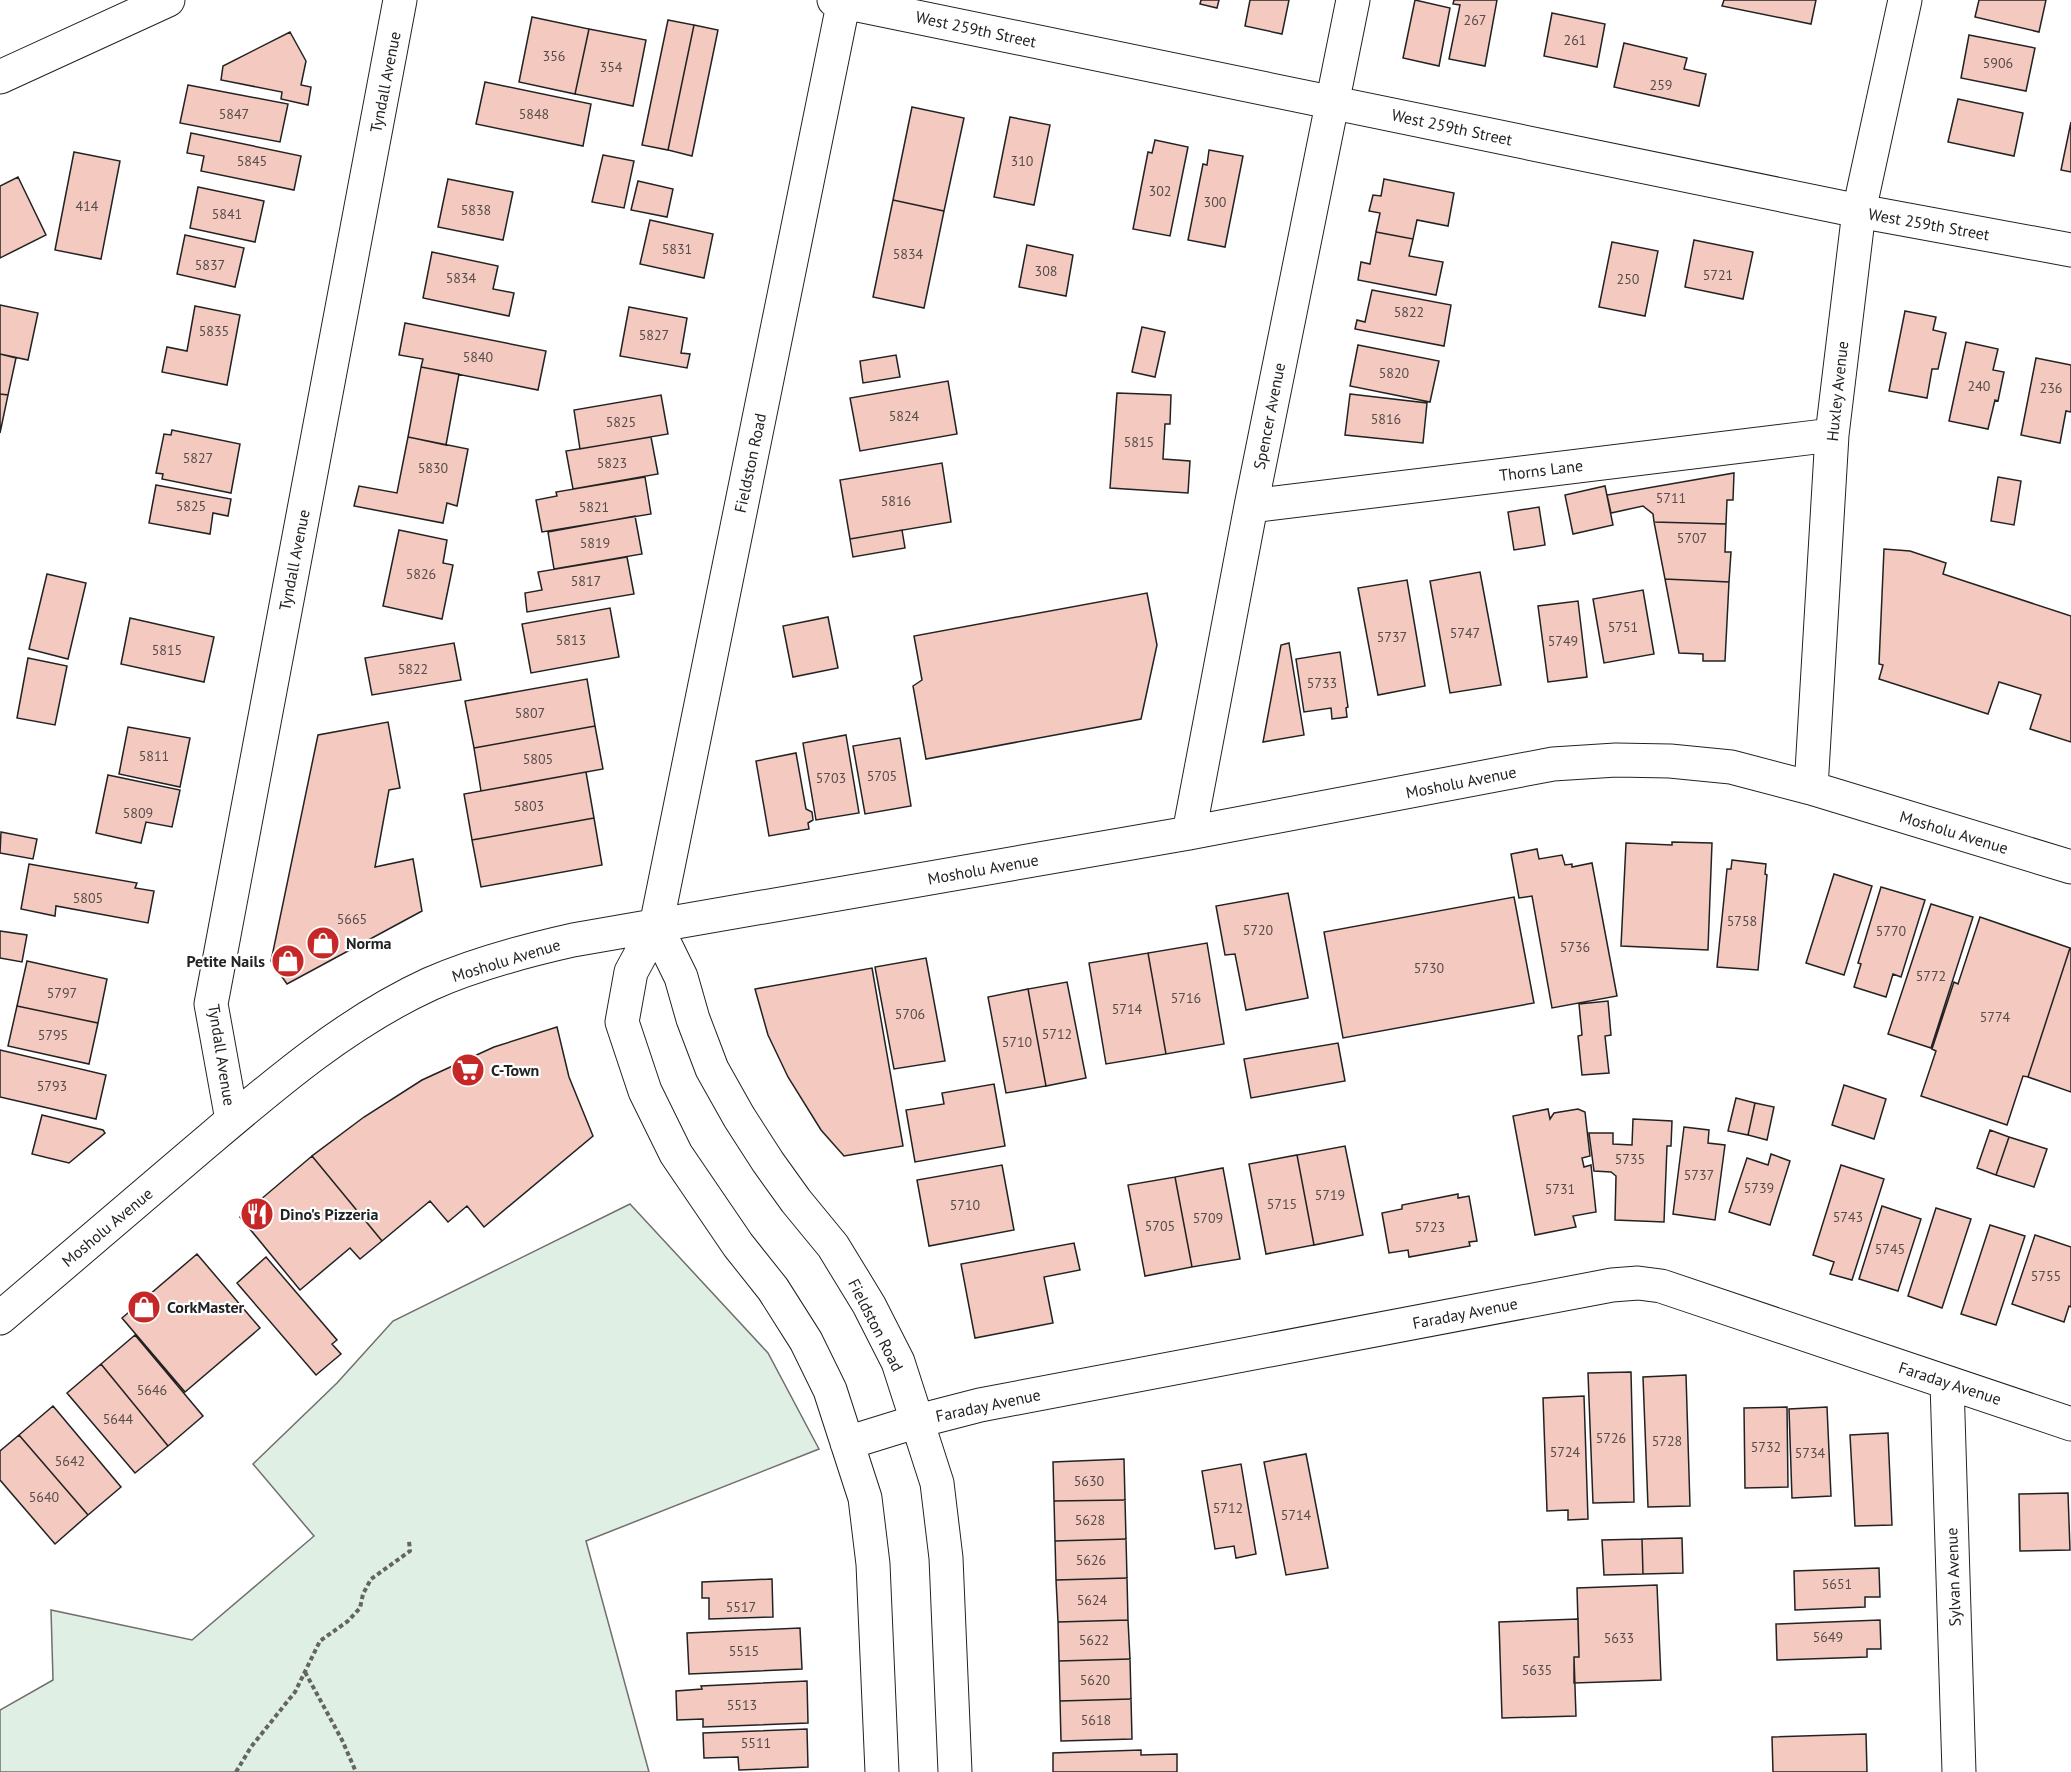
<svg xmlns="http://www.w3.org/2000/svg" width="2071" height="1772" font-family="'PT Sans',sans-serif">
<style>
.green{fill:#e0efe3;stroke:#6f6f6f;stroke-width:1.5}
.building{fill:#f3c9c0;stroke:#222;stroke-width:1.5}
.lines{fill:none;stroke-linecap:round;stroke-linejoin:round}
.minor-casing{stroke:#222;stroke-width:35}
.path{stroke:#646464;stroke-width:4;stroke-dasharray:4.5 3;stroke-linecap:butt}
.minor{stroke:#fff;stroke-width:33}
.labels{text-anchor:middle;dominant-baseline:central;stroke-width:4.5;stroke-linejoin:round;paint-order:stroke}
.number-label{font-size:14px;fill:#564c4a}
.street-label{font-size:16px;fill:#222;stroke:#fff}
.poi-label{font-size:16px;font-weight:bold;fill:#222;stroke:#fff;text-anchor:start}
</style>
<rect width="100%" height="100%" fill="#fff"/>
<path class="green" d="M630,1204l138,149 51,96 -233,92 63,231h-649v-62l53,-30 -2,-70 141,30 122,-104 -61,-72 84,-81 56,-62z"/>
<path class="building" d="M1201,0h18l-2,8 -17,-4z
M1250,0h39l-7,34 -37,-8z
M1415,0l35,8 -11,58 -36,-8z
M1454,0h43l-12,66 -36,-7 11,-54 -7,-1z
M1724,0h92l-5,24 -89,-18z
M1979,0h67l-7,32 -64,-15z
M1552,13l53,11 -8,43 -53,-11z
M532,17l57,12 -14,65 -56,-12z
M668,20l26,5 -26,125 -26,-5z
M694,25l24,5 -26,126 -24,-6z
M589,29l57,11 -13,66 -58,-12z
M290,32l16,29 -5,24 10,2 -3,18 -27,-6 1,-7 -61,-12 2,-14z
M1969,35l66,13 -9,43 -65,-13z
M1624,43l63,15 -3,11 22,5 -7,32 -85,-19z
M485,82l106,22 -8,42 -107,-22z
M188,85l100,19 -8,38 -100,-19z
M1958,99l65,14 -9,43 -66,-14z
M912,107l52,11 -20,93 -51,-11z
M1010,117l40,8 -16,80 -40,-8z
M2071,122v50l-10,-2z
M191,133l110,23 -7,34 -93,-19 3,-15 -17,-3z
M1155,140l33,7 -18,89 -37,-7 15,-77 4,1z
M1209,150l34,6 -18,91 -37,-7 15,-76 4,1z
M74,152l46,9 -19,98 -46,-9z
M603,155l31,6 -10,47 -32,-6z
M18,177l28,58 -46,23v-72z
M448,179l65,13 -10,48 -65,-13z
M1384,179l70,14 -6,33 -31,-6 -4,19 -37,-7 4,-19 -11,-2 4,-16 8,1z
M638,181l35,8 -6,28 -36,-7z
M198,187l66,14 -9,41 -65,-14z
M893,200l51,11 -20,97 -51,-11z
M650,220l63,14 -9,44 -64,-14z
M1376,232l37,7 -4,17 34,6 -7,33 -78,-15 3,-18 9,2z
M185,235l59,13 -9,39 -58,-13z
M1694,240l59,12 -10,47 -58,-12z
M1612,242l46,9 -13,65 -46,-9z
M1027,245l46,10 -7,41 -47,-9z
M432,252l66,14 -5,23 21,4 -5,23 -86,-18z
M1372,290l79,15 -7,41 -89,-17 2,-9 8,2z
M0,305l38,8 -10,47 -28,-6z
M195,306l45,9 -13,70 -65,-13 5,-25 20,4z
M629,307l58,11 -6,35 9,1 -3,14 -67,-12z
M1905,311l31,6 -3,13 13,3 -8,36h-6l-5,29 -38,-7z
M405,323l141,28 -8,39 -117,-23 2,-8 -24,-4z
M1142,327l23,5 -10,45 -23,-5z
M1966,342l32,7 -5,21 11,2 -6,29 -3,-1 -7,29 -39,-8z
M1358,345l81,16 -9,41 -80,-16z
M0,354l16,4 -8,37 -8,-1z
M896,355l4,22 -37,6 -3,-22z
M2036,358l35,7v47l-5,-1 -6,32 -39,-8z
M421,367l38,7 -13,71 -38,-8z
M948,381l9,53 -97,17 -10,-53z
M1117,393l54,2 -1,29h-5l-2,35 27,2 -2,32 -78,-5z
M0,394l8,1 -8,38z
M1350,394l77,9 -4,40 -78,-8z
M661,395l7,39 -88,15 -6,-39z
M172,430l68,14 -9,49 -69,-14 1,-5 -7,-1 8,-39 7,1z
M408,437l60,12 -11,57 -10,-3 -4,20 -89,-17 5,-20 38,7z
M651,437l7,37 -85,15 -7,-38z
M942,463l9,59 -101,17 -10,-59z
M1734,473l-1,27h-6l-1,24 -72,-2 -1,-8 -10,-8 -32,7 -4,-18z
M645,477l6,37 -109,18 -6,-32 21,-4 -1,-4z
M1998,477l23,4 -7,44 -23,-4z
M156,485l75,14 -3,17 -15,-3 -3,21 -61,-11z
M1605,486l8,39 -40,9 -8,-39z
M1539,507l6,38 -31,5 -6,-38z
M635,516l7,38 -88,15 -6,-37z
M1654,522l72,2 -1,28h6l-2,30 -64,-3z
M399,530l48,10 -4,23 10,2 -11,54 -59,-13z
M902,530l3,18 -52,9 -3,-18z
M1884,549l26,2 36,12 -3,11 128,42v126l-41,-13 11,-34 -42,-13 -11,32 -109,-35 4,-14 -4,-1z
M627,557l7,37 -107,18 -2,-19 17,-3 -4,-18z
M1480,572l21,113 -51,8 -20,-112z
M47,574l39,9 -18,76 -39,-10z
M1665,579l64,3 -4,79h-22v-7l-24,-1z
M1407,580l18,106 -47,9 -20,-107z
M1643,590l11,64 -50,9 -11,-64z
M1147,593l10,52 -16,74 -215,40 -13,-73 9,-6 -8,-44z
M1578,601l9,76 -39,5 -10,-76z
M610,608l9,49 -88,16 -9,-49z
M828,617l10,51 -45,9 -10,-51z
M130,618l84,19 -10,45 -83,-18z
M454,643l7,37 -89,15 -7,-37z
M1289,643l15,92 -41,7 18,-97z
M1340,652l8,55 -2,1 1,9 -15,2 -1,-11 -27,4 -8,-53z
M28,658l39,8 -12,59 -38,-7z
M587,679l8,47 -121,22 -9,-47z
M388,722l12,66 -11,2 -14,77 38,-8 9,52 -135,73 -16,-23 47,-226z
M595,726l8,43 -122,22 -7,-43z
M128,727l62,11 -10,49 -61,-13z
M846,735l13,78 -43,7 -13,-77z
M900,738l11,68 -46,8 -12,-68z
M796,753l10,56 6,3 1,8 -5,3 1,6 -40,7 -13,-75z
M586,772l8,46 -122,22 -8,-46z
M108,775l72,15 -8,37 -26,-5 -5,21 -45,-10z
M594,818l8,47 -121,22 -9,-47z
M1,832l36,7 -4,20 -33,-6z
M1672,842l40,1 -4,107 -87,-4 5,-103 46,2z
M1537,849l2,10 23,-4 3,10 7,-1v3l20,-4 25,133 -65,12 -20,-112 -13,2 -8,-44z
M1732,860l34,4 -1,10 2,1 -9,95 -41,-3 10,-98h4z
M29,864l108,19 -2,5 19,3 -6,32 -92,-17 -1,10 -34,-7z
M1834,874l38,12 -28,89 -38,-12z
M1881,887l44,13 -24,77 -8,-3 -7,23 -32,-10 7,-23 -3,-1z
M1288,893l20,105 -62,12 -11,-56 -10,1 -9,-49z
M1514,897l20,106 -191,35 -19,-106z
M1931,904l42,13 -42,131 -43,-14z
M1980,917l90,31 -42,129 -5,-1 -16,49 -86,-29 15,-45 -4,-2 22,-67 4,2z
M0,931l27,4 -5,27 -22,-4z
M1207,943l17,101 -58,10 -18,-101z
M2070,948h1v144l-43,-15z
M1148,953l18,101 -60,10 -17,-101z
M926,958l19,103 -51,8 -19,-102z
M27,961l80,18 -9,44 -81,-17z
M872,968l31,178 -59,10 -23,-26 -33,-53 -20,-42 -13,-46z
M1067,982l19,96 -40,8 -18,-97z
M1028,989l18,97 -40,7 -18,-96z
M1608,1001l3,34 -6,1 4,37 -27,2 -4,-39 4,-1 -3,-31z
M17,1006l81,17 -9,41 -81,-18z
M557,1027l12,50 24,59 -109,91 -17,-21 -19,16 -18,-21 -48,40 -70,-85 52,-39 58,-37 72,-33z
M1338,1043l7,38 -94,17 -7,-39z
M0,1050l106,25 -10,44 -96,-22z
M994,1084l11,62 -90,16 -9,-52 38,-6 -2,-11z
M1844,1085l42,14 -12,40 -42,-14z
M1736,1098l19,5 -7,32 -20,-4z
M1755,1103l19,4 -7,33 -19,-5z
M1548,1109l2,10 4,-6 24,-4 7,3 5,44 -8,2 2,9 7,-2 5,47 -23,4 3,11 -41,8 -22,-119z
M42,1115l61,15 2,3 -36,30 -37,-9z
M1633,1119l39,2 -1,25h-4l-3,76 -49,-2 1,-44 -5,-4 -17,-1 -5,-38h24v11l19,1z
M1684,1127l25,3 -1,13 17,2 -10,75 -42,-6z
M1990,1130l19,7 -13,38 -19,-7z
M2009,1137l38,12 -13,38 -38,-12z
M1345,1146l18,89 -49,10 -17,-90z
M1771,1154l19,7 -20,64 -41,-13 18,-54 21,7z
M1297,1155l17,90 -48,9 -17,-90z
M312,1156l70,85 -22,18 -10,-11 -50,42 -60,-73z
M1002,1165l12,65 -85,16 -12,-66z
M1841,1165l43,14 -32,101 -22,-6 4,-12 -21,-7z
M1223,1168l17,91 -48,8 -17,-90z
M1175,1177l17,90 -47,9 -17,-91z
M1458,1194v4l11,-2 8,45 -8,1 1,4 -61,11 -1,-7 -19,3 -7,-40 20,-4v-4z
M1882,1206l39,13 -23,72 -39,-12z
M1936,1208l35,11 -29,89 -34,-12z
M1990,1225l35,11 -29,89 -35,-11z
M2035,1235l36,12v60l-2,-1 -5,16 -52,-18z
M1074,1243l6,27 -36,7 9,46 -78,15 -14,-74z
M197,1254l63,74 -75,64 -63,-74z
M266,1257l71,83 -5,4 9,10 -25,21 -79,-92z
M135,1335l68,81 -35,30 -67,-82z
M101,1364l67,82 -33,27 -68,-80z
M1631,1372l3,130 -41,1 -5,-130z
M1686,1375l4,131 -42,1 -5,-130z
M1584,1396l4,123 -20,1v-10l-21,1 -4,-113z
M53,1406l68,81 -33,28 -69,-80z
M1787,1407l1,80 -43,1 -1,-80z
M1827,1407l4,89 -39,2 -3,-89z
M1888,1433l4,92 -37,1 -5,-91z
M19,1435l69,80 -33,29 -55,-64v-29z
M1306,1454l22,114 -42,7 -22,-113z
M1124,1459l1,41 -71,1 -1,-39z
M1241,1464l15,90 -20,4 -2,-12 -19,3 -13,-78z
M2068,1493l2,57 -50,1 -1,-57z
M1125,1500l1,39 -71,2 -1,-40z
M1682,1538l1,35 -40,1 -1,-35z
M1126,1539l1,39 -71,2 -1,-39z
M1642,1539l1,35 -39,1 -2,-35z
M1879,1568l1,29h-15v10l-70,3 -1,-39z
M1127,1578l1,42 -70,2 -2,-42z
M772,1579l1,38 -64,2v-21h-7v-16z
M1657,1585l4,95 -87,3v-26h5l-2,-69z
M1578,1619l1,38h-5l2,59 -74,2 -3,-96z
M1128,1620l2,39 -71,2 -1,-39z
M1880,1620l1,29h-14v8l-90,3 -1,-36z
M800,1628l2,41 -113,5 -2,-41z
M1130,1659l1,40 -71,2 -1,-40z
M807,1681l1,42 -105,4v-8l-26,1 -1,-29 26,-2 -1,-3z
M1131,1699l1,40 -71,2 -1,-40z
M807,1729l1,38 -69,3 -1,-13 -34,1 -1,-25z
M1866,1734l1,38h-94l-1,-35z
M1141,1750v5l36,-1v18h-124v-19z"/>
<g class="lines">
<g class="minor-casing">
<path id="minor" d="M834,0l1025,211 212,39
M844,0l-188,926 -25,46 -9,50 23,69 31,63 62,91 35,44 33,52 24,49 35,108 8,66 9,208
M0,77l168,-77
M1251,506l581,-71
M1811,788l21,-353 27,-224 46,-211
M1189,833l62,-327 102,-506
M656,926l25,51 12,42 19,50 27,48 29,45 28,39 37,45 36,59 29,57 39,121 9,75 9,214
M232,1120l-21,-116 189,-1004
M0,1318c66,-56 131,-112 197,-168 72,-61 146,-126 233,-166 45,-20 94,-33 143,-44l616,-107 364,-69 63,-4 54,1 61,6 80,21 260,79
M1947,1383l12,389
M847,1443l71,-22 62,-16 632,-120 26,-2 23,3 410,138"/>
</g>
<path class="path" d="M305,1672l37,68 14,32
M236,1772l15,-25 44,-55 25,-51 28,-20 12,-13 3,-14 8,-15 39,-28 -1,-10"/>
<use href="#minor" class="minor"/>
</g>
<defs>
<g id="shop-disc" transform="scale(1.725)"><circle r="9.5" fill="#c62828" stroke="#fff"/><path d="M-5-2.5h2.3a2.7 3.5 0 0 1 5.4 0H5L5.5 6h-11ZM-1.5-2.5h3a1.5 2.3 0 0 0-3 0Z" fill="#fff"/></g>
<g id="supermarket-disc" transform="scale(1.725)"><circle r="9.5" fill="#c62828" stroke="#fff"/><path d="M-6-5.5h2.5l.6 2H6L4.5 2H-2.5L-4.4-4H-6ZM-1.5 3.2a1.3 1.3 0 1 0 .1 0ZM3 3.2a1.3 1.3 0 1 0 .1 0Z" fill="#fff"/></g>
<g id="restaurant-disc" transform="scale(1.725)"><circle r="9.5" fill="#c62828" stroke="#fff"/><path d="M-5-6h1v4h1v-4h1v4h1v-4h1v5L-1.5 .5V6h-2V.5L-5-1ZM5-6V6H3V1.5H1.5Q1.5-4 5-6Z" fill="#fff"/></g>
</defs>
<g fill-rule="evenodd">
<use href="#shop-disc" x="323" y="943"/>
<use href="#shop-disc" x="288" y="961"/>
<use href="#supermarket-disc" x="468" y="1070"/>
<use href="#restaurant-disc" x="257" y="1214"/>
<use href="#shop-disc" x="144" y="1307"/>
</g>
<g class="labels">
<g class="number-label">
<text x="1475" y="20">267</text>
<text x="1575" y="40">261</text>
<text x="554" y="56">356</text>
<text x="1998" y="63">5906</text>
<text x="611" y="67">354</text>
<text x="1661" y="85">259</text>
<text x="234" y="114">5847</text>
<text x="534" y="114">5848</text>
<text x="252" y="161">5845</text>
<text x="1022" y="161">310</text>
<text x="1160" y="191">302</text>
<text x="1215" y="202">300</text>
<text x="87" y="206">414</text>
<text x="476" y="210">5838</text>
<text x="227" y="214">5841</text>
<text x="677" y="249">5831</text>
<text x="908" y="254">5834</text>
<text x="210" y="265">5837</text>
<text x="1046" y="271">308</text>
<text x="1718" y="275">5721</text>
<text x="461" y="278">5834</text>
<text x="1628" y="279">250</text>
<text x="1409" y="312">5822</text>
<text x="214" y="331">5835</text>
<text x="654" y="335">5827</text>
<text x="478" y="357">5840</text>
<text x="1394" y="373">5820</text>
<text x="1979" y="386">240</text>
<text x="2051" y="388">236</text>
<text x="904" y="416">5824</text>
<text x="1386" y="419">5816</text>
<text x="621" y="422">5825</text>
<text x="1139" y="442">5815</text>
<text x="198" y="458">5827</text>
<text x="612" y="463">5823</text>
<text x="433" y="468">5830</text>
<text x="1671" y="498">5711</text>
<text x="896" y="501">5816</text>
<text x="191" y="506">5825</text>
<text x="594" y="507">5821</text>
<text x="1692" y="538">5707</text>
<text x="595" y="543">5819</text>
<text x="421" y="574">5826</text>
<text x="586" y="581">5817</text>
<text x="1623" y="627">5751</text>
<text x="1465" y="633">5747</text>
<text x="1392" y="637">5737</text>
<text x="571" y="640">5813</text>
<text x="1563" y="641">5749</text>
<text x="167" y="650">5815</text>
<text x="413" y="669">5822</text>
<text x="1322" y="683">5733</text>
<text x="530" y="713">5807</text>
<text x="154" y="756">5811</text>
<text x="538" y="759">5805</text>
<text x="882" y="776">5705</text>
<text x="831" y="778">5703</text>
<text x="529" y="806">5803</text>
<text x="138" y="813">5809</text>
<text x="88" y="898">5805</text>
<text x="352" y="919">5665</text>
<text x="1742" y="921">5758</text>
<text x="1258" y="930">5720</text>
<text x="1891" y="931">5770</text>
<text x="1575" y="947">5736</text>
<text x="1429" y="968">5730</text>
<text x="1931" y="976">5772</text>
<text x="62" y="993">5797</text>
<text x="1186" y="998">5716</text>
<text x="1127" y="1009">5714</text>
<text x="910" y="1014">5706</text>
<text x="1995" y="1017">5774</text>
<text x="1057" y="1034">5712</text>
<text x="53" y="1035">5795</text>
<text x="1017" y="1042">5710</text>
<text x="52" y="1086">5793</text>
<text x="1630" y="1159">5735</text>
<text x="1699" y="1175">5737</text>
<text x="1759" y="1188">5739</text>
<text x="1560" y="1189">5731</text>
<text x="1330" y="1195">5719</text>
<text x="1282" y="1204">5715</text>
<text x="965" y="1205">5710</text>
<text x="1848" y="1217">5743</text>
<text x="1208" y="1218">5709</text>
<text x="1160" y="1226">5705</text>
<text x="1430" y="1227">5723</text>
<text x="1890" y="1249">5745</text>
<text x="2046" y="1276">5755</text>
<text x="152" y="1390">5646</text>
<text x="118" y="1419">5644</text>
<text x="1611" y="1438">5726</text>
<text x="1667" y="1441">5728</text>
<text x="1766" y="1447">5732</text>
<text x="1565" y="1452">5724</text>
<text x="1810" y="1453">5734</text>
<text x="70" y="1461">5642</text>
<text x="1089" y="1481">5630</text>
<text x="44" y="1497">5640</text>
<text x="1228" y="1508">5712</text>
<text x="1296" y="1515">5714</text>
<text x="1090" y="1520">5628</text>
<text x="1091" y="1560">5626</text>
<text x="1837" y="1584">5651</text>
<text x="1092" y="1600">5624</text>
<text x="741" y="1607">5517</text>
<text x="1828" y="1637">5649</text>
<text x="1619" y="1638">5633</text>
<text x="1094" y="1640">5622</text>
<text x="744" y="1651">5515</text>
<text x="1537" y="1670">5635</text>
<text x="1095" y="1680">5620</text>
<text x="742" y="1705">5513</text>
<text x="1096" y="1720">5618</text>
<text x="756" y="1743">5511</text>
</g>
<g class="street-label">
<text transform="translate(976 29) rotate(12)">West 259th Street</text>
<text transform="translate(385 82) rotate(-79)">Tyndall Avenue</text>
<text transform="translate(1452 127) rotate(12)">West 259th Street</text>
<text transform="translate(1929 224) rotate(10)">West 259th Street</text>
<text transform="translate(1837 391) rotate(-84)">Huxley Avenue</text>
<text transform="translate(1269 416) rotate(-79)">Spencer Avenue</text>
<text transform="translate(750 463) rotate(-78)">Fieldston Road</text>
<text transform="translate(1541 470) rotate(-7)">Thorns Lane</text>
<text transform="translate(294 560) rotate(-79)">Tyndall Avenue</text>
<text transform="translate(1461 782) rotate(-11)">Mosholu Avenue</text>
<text transform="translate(1954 832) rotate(17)">Mosholu Avenue</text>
<text transform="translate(983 869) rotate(-10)">Mosholu Avenue</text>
<text transform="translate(506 960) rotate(-17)">Mosholu Avenue</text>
<text transform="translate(222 1055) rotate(81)">Tyndall Avenue</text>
<text transform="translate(107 1227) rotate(-40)">Mosholu Avenue</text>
<text transform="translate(1465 1313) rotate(-11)">Faraday Avenue</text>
<text transform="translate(876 1325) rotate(63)">Fieldston Road</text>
<text transform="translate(1950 1383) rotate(18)">Faraday Avenue</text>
<text transform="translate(988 1405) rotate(-12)">Faraday Avenue</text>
<text transform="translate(1953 1577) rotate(-92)">Sylvan Avenue</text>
</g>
<g class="poi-label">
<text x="346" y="943">Norma</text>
<text x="265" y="961" text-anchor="end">Petite Nails</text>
<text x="491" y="1070">C-Town</text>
<text x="280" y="1214">Dino's Pizzeria</text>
<text x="167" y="1307">CorkMaster</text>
</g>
</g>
</svg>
